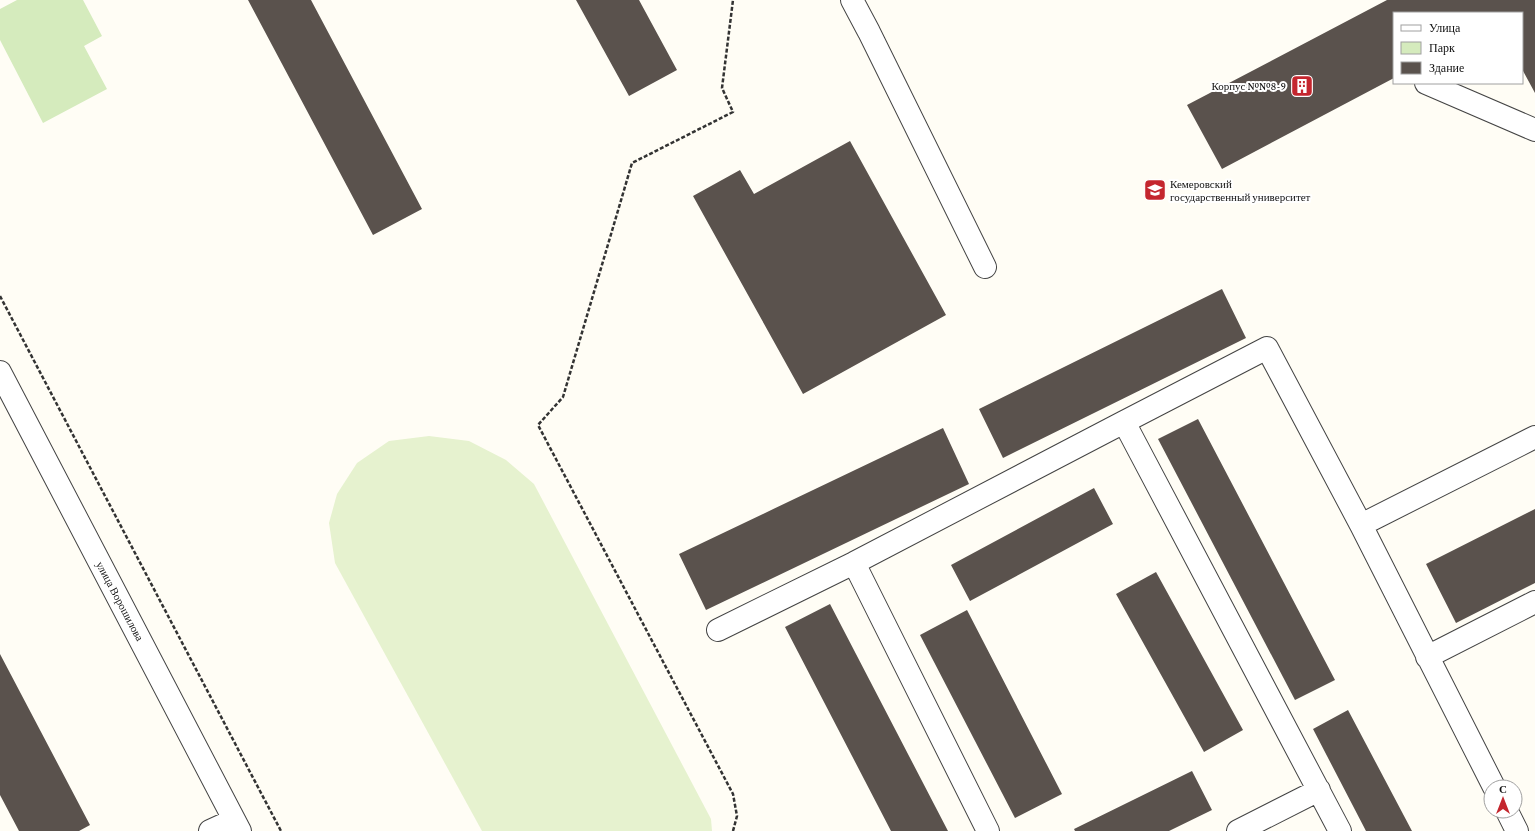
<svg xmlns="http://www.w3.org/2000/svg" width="1535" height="831" font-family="'Crimson Pro',serif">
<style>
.green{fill:#d5ebbd}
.pitch{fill:#e6f2cf}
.building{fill:#5a524d}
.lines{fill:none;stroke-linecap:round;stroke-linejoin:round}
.minor-casing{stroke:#444;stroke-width:24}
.path{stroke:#333;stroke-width:2.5;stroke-dasharray:4 2;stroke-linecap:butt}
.minor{stroke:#fff;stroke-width:22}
.labels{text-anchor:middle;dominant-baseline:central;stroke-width:4;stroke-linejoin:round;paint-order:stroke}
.poi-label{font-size:11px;fill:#111;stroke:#fff;text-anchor:end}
.street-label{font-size:11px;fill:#111;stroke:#fff}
</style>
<rect width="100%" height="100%" fill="#fffdf5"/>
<path class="green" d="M17,0h66l19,36 -18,10 23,43 -64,34 -43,-83v-31z"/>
<path class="pitch" d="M429,436l40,5 37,19 28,24 177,335 1,12h-230l-147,-268 -6,-40 8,-29 20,-31 32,-22z"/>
<path class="building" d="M248,0h63l111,209 -49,26z
M576,0h63l38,70 -48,26z
M1387,0h148v93l-13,-24v-56h-128v65l-172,91 -35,-64z
M850,141l96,174 -143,79 -110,-198 47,-26 14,24z
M1222,289l24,49 -243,120 -24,-49z
M1198,419l137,261 -40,20 -137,-261z
M943,428l26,56 -263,126 -27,-56z
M1094,488l19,36 -143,77 -19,-36z
M1535,509v74l-79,40 -30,-59z
M1156,572l87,158 -39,22 -88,-158z
M830,604l118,227h-57l-106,-204z
M967,610l95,184 -47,24 -95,-183z
M0,654l90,171 -11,6h-60l-19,-36z
M1348,710l64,121h-46l-53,-102z
M1192,771l20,39 -43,21h-94l-1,-2z"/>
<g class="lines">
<g class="minor-casing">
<path id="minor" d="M852,0l17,32 116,235
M1426,83l109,47
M0,372l240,459
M1124,422l143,-74 94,177
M854,563l134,268
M718,630l136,-67 270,-141 216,409
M1427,657l108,-55
M1494,787l-133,-262 174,-88
M1507,811l10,20
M210,831l24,-11
M1238,831l81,-41"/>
</g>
<path class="path" d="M0,296l281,535
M733,831l4,-15 -4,-22 -195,-369 25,-28 69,-234 101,-51 -11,-24 11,-88"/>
<use href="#minor" class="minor"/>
</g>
<defs>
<g id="building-square" transform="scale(1.15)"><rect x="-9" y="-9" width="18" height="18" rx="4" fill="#c4262e" stroke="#fff"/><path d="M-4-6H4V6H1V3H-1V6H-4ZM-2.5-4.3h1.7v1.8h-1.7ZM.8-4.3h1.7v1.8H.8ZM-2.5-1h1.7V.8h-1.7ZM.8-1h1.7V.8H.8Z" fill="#fff"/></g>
<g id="university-square" transform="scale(1.15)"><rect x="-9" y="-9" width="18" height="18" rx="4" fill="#c4262e" stroke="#fff"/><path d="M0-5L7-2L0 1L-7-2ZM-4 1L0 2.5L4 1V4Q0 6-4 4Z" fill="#fff"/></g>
</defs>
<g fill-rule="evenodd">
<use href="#building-square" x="1302" y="86"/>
<use href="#university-square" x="1155" y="190"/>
</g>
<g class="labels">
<g class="poi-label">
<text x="1286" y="86">Корпус №№8-9</text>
<text x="1170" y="184" text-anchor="start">Кемеровский<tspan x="1170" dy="13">государственный университет</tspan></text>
</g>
<g class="street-label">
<text transform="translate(120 601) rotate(62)">улица Ворошилова</text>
</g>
</g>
<rect x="1393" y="12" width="130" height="72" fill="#ffffff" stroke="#a0a0a0"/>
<rect x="1401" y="25" width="20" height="6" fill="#ffffff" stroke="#a0a0a0"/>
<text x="1429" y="32" font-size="12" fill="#111111">Улица</text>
<rect x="1401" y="42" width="20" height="12" fill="#d5ebbd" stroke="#a0a0a0"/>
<text x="1429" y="52" font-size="12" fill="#111111">Парк</text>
<rect x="1401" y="62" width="20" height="12" fill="#5a524d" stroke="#a0a0a0"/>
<text x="1429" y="72" font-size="12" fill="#111111">Здание</text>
<g transform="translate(1503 799)"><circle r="19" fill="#ffffff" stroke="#a0a0a0"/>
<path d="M0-3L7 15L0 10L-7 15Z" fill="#c4262e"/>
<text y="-6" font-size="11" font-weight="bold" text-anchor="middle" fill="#111111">С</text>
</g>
</svg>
